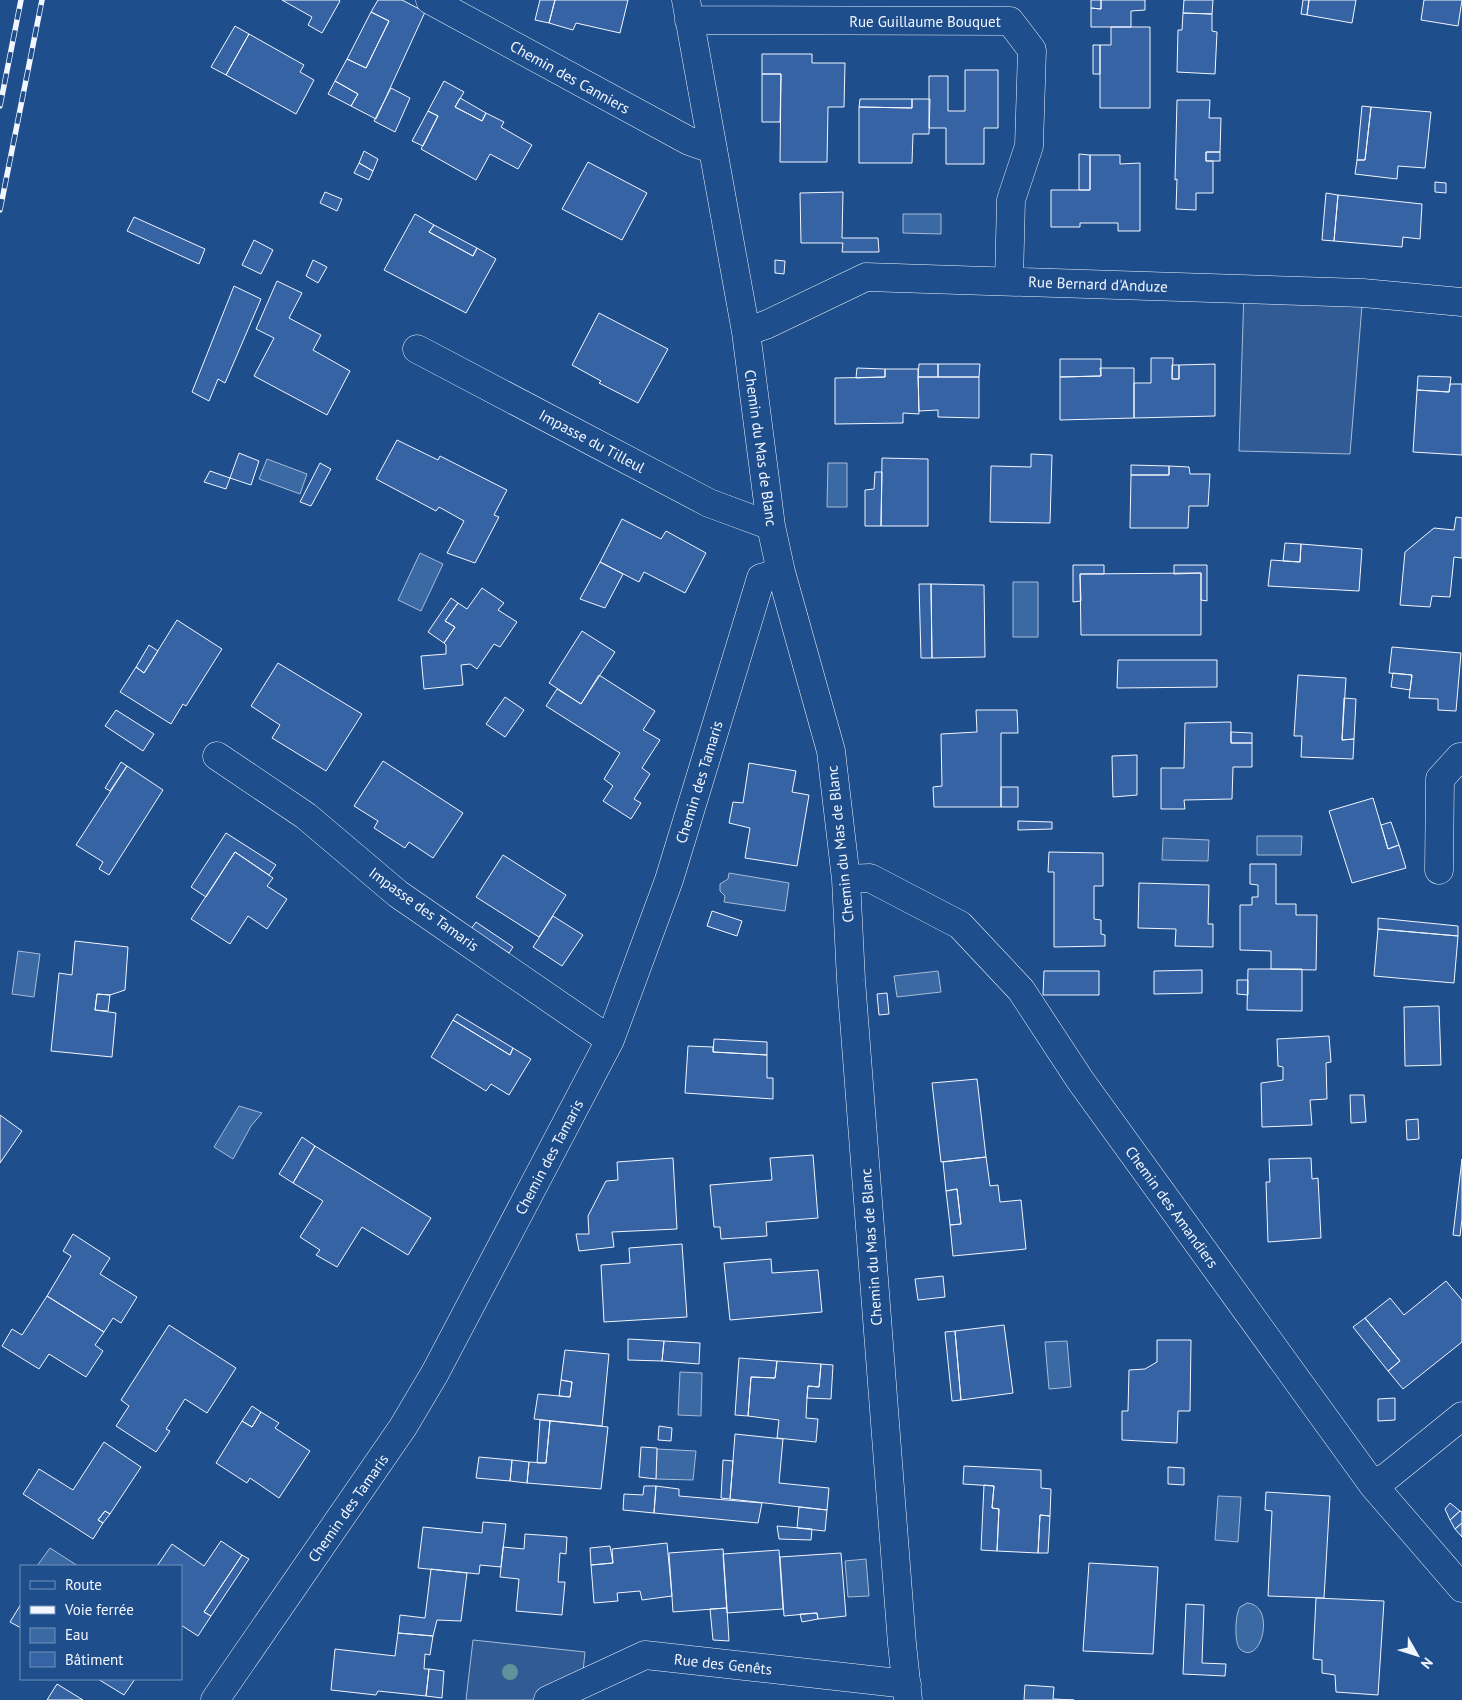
<svg xmlns="http://www.w3.org/2000/svg" width="1462" height="1700" font-family="'PT Sans',sans-serif">
<style>
.parking{fill:#305b95;stroke:#a8bbd7}
.water{fill:#3b69a3;stroke:#a8bbd7}
.building{fill:#3563a3;stroke:#f2f6ff}
.lines{fill:none;stroke-linecap:round;stroke-linejoin:round}
.minor-casing{stroke:#f2f6ff;stroke-width:29}
.minor{stroke:#1f4e8c;stroke-width:28}
.rail-casing{stroke:#f2f6ff;stroke-width:5.5}
.rail{stroke:#1f4e8c;stroke-width:4;stroke-dasharray:11;stroke-linecap:butt}
.tree{fill:#61919a}
.labels{text-anchor:middle;dominant-baseline:central;stroke-width:4;stroke-linejoin:round;paint-order:stroke}
.street-label{font-size:15px;fill:#f2f6ff;stroke:#1f4e8c}
</style>
<rect width="100%" height="100%" fill="#1f4e8c"/>
<path class="parking" d="M1244,290l119,3 -13,161 -111,-3z
M473,1640l112,12 -5,48h-114z"/>
<path class="water" d="M903,214h38v20l-38,-1z
M267,459l40,15 -7,20 -41,-15z
M828,463h19v44h-20z
M420,553l23,11 -22,47 -23,-11z
M1013,582h25v55h-25z
M1257,836h45l-1,19h-44z
M1163,838l46,2 -1,21 -46,-1z
M729,873l60,10 -4,28 -61,-9 1,-6 -5,-5v-7l8,-5z
M18,951l22,3 -6,43 -22,-3z
M938,971l3,21 -44,5 -3,-21z
M239,1106l23,7 -11,13 -18,33 -19,-12z
M1067,1341l4,46 -22,2 -4,-47z
M680,1372l22,1 -1,43 -23,-1z
M657,1449l39,2 -3,29 -37,-1z
M1218,1496l23,1 -3,45 -23,-2z
M50,1548l28,18h-41z
M866,1559l3,37 -21,1 -3,-36z
M1247,1603c30,2 14,65 -7,46 -6,-6 -5,-35 0,-42 2,-1 5,-3 7,-4z"/>
<path class="building" d="M282,0h57l1,1 -18,32 -14,-8 4,-8z
M378,0h24l23,12 -49,107 -25,-13 7,-12 -23,-13 12,-22 19,9 23,-47 -18,-9z
M540,0h15l-6,23 -14,-3z
M555,0h73l-8,33 -44,-10 -3,7 -24,-7z
M1091,0h10v9l-10,-1z
M1101,0h44v10l-14,1v16h-40v-19l10,1z
M1184,0h29l-1,14 -29,-1z
M1303,0h6l-2,15 -6,-1z
M1309,0h47l-4,23 -45,-8z
M1424,0h38l-4,26 -37,-6z
M371,12l18,9 -23,47 -19,-9z
M1183,13l29,1v17l5,1 -2,42 -38,-2 1,-42h4z
M235,26l14,8 -23,41 -15,-8z
M1111,27h39v81h-50v-63h11z
M249,34l55,31 -4,7 14,8 -18,34 -70,-39z
M1093,45h7v29h-7z
M762,54h50v9h33l-1,44h-16l-1,55h-47l1,-88h-19z
M965,70h33v58h-14v36h-38v-36h-17v-52h19v35h17z
M762,74h19l-1,48h-18z
M335,81l23,13 -7,12 -23,-12z
M444,81l20,11 -9,15 27,14 4,-8 18,9 -3,5 31,18 -14,24 -28,-15 -14,26 -55,-31 17,-33 -10,-5z
M391,88l19,10 -15,34 -21,-11z
M460,98l26,15 -4,8 -27,-14z
M860,99h52v9l-53,-1z
M912,99h18l-1,35h-16l-1,29h-53v-56l53,1z
M1177,100h33l-1,18h12l-1,34h-14v9h7v32h-17v17l-20,-1 1,-30 -2,1z
M1362,106l9,1 -6,53h-8z
M1371,107l60,5 -6,56 -27,-2 -1,13 -42,-5 2,-14h8z
M428,111l10,5 -15,30 -11,-5z
M364,151l14,8 -5,12 -14,-8z
M1206,152h14v9h-14z
M1079,154l11,1v35h-11z
M1090,155h30v9l20,-1v68h-22v-8h-38v4h-29v-37h39z
M588,162l59,31 -25,47 -60,-31z
M359,163l14,8 -4,9 -15,-7z
M1435,182l11,1v10l-11,-1z
M325,192l17,7 -5,12 -17,-8z
M843,192l-1,46h36l1,14h-37l1,-9h-42l-1,-50z
M1326,193l12,2 -4,46 -12,-1z
M1338,195l84,9 -2,35 -17,-2 -1,10 -68,-6z
M415,214l19,11 -5,7 44,24 4,-8 19,11 -30,54 -82,-43z
M134,217l71,32 -6,15 -72,-33z
M434,225l43,23 -4,8 -44,-24z
M254,240l19,10 -12,24 -19,-9z
M313,260l14,7 -9,16 -12,-7z
M775,260l10,1 -1,13 -9,-1z
M277,281l25,12 -13,25 32,17 -8,15 37,21 -23,44 -73,-39 20,-38 -18,-9z
M234,286l27,13 -36,84 -7,-4 -9,22 -17,-9z
M599,313l69,36 -30,54 -39,-20 2,-2 -29,-16z
M1151,358h22l-1,21h7v-14l36,-1v52l-81,2v-35h17z
M1060,359h41v17l-41,1z
M919,364h19v13h-20z
M938,364h42l-1,13h-41z
M1172,365h7v14h-7z
M857,368l28,1v8l-29,1z
M1100,368h34v50l-74,2v-43l41,-1z
M885,369h33l1,45 -16,-1v10l-68,1v-46l50,-1z
M1418,376l33,1 -2,15 -32,-2z
M918,377h61v41l-41,-1v-7l-19,1z
M1450,384h12v71l-49,-3 4,-62 32,2z
M397,440l41,20 2,-4 67,34 -13,25 5,2 -24,46 -28,-10 17,-32 -25,-14 -3,4 -60,-32z
M239,453l20,8 -8,24 -21,-7z
M1031,454l21,1 -2,68 -60,-1 1,-56 40,1z
M882,458l46,1v67h-47z
M320,463l11,6 -20,37 -11,-4z
M1131,465l38,1v9h-38z
M1169,466l20,1 1,7h20l-2,32h-19l-1,22h-58l1,-53h38z
M210,471l20,7 -4,11 -22,-7z
M875,472h7l-1,54h-16v-36l9,-1z
M1456,517l6,1v40l-8,-1 -4,40 -18,-1 -2,11 -30,-2 5,-53 29,-24 20,2z
M622,519l39,20 5,-8 40,22 -21,40 -41,-21 -5,10 -39,-20z
M1285,543l16,1 -1,18 -17,-1z
M1301,544l61,5 -3,42 -91,-5 3,-26 29,2z
M600,562l23,12 -18,34 -25,-9z
M1073,565h31v9h-24l1,27 -8,1z
M1174,565h33v36l-6,-1v-27l-27,1z
M1201,573v62h-120l-1,-61z
M919,584h12l1,74h-11z
M931,584l53,1 1,72 -53,1z
M482,588l22,15 -6,7 19,12 -17,25 -6,-3 -17,25 -7,-5 -9,1 2,20 -39,4 -3,-33 25,-2v-9l-2,-2 11,-16 -10,-6 13,-18 9,6z
M451,598l7,5 -13,18 10,6 -11,16 -16,-11z
M177,620l45,29 -36,57 -3,-2 -12,20 -51,-32 16,-25 8,6z
M582,631l33,21 -34,52 -32,-21z
M149,645l9,6 -14,22 -8,-6z
M1392,647l69,6 -5,58 -18,-1v-11l-29,-1 3,-23 -23,-2z
M1118,660h99v27l-100,1z
M278,663l84,51 -36,57 -54,-33 8,-13 -29,-19z
M1393,673l19,2 -2,15 -19,-3z
M599,675l56,36 -12,19 17,10 -18,28 8,6 -16,25 7,4 -10,16 -28,-18 10,-15 -9,-7 16,-26 -74,-47 11,-17 24,15z
M1298,675l48,3 -4,62 12,-1 -1,20 -52,-2 1,-21h-8z
M505,697l19,13 -19,27 -19,-13z
M1344,698l12,1 -2,40 -12,1z
M116,710l38,24 -11,17 -38,-25z
M976,710h41l1,23h-17v74h-67l-1,-20 9,-1 -1,-52 36,-2z
M1231,722v21h21v24h-19l-1,32 -48,1 1,9h-24v-41h23l1,-45z
M1231,732l21,1v10h-21z
M1137,755v40l-24,2 -1,-41z
M383,761l80,52 -30,45 -24,-16 -4,6 -31,-20 4,-7 -24,-15z
M121,762l6,4 -17,25 -5,-3z
M749,763l47,8 -4,21 17,3 -12,71 -52,-8 5,-30 -21,-5 4,-21 10,1z
M127,766l36,24 -54,85 -10,-6 4,-7 -27,-17z
M1001,787h17v20h-17z
M1373,798l15,51 11,-4 7,23 -54,15 -23,-72z
M1018,821l34,1v7l-34,1z
M1391,822l8,23 -11,4 -7,-24z
M226,833l50,32 -7,10 -34,-23 -29,45 -15,-10z
M235,852l38,26 -6,8 20,13 -20,30 -19,-13 -18,28 -39,-25z
M1049,852l54,1v33h-9v33l7,1v14l4,1v11l-51,1v-75h-6z
M503,855l63,40 -27,42 -63,-40z
M1250,864h26v40h20v11h21l-1,55 -45,-1v-18l-31,-1v-45h12v-8h6v-12l-8,-1z
M1139,883l70,2 -1,39h5v23l-38,-1 1,-17 -38,-1z
M712,911l30,10 -5,15 -30,-10z
M553,916l30,19 -21,31 -29,-19z
M1378,918l80,8v10l-80,-7z
M476,922l37,25 -4,6 -38,-24z
M1378,929l80,7 -4,47 -80,-7z
M75,941l53,6 -3,43 -15,5 -13,-1 -2,16 21,3 -4,44 -61,-6 8,-78 13,2z
M1248,969h54v42l-55,-1z
M1202,970v23l-48,1v-23z
M1044,971h55v24h-56z
M1237,980h11v15l-11,-1z
M887,993l2,21 -10,1 -2,-21z
M97,994l13,1 -2,16 -13,-1z
M1439,1006l2,59 -36,1 -1,-59z
M457,1014l56,34 -3,7 -57,-35z
M453,1020l57,35 3,-7 18,11 -22,36 -18,-11 -5,7 -55,-34z
M1329,1036l2,26 -5,1 1,36 -17,1 2,25 -50,2 -1,-44 22,-3v-13l-5,-1 -1,-27z
M714,1039l53,3v13l-54,-3z
M688,1046l25,1v5l54,3v23h6v21l-88,-6z
M977,1079l9,78 -45,5 -9,-79z
M1350,1095h14l2,27 -15,1z
M0,1115l22,16 -22,32z
M1418,1119l1,20 -12,1 -1,-20z
M302,1137l13,9 -22,37 -14,-9z
M315,1146l116,72 -23,37 -46,-28 -25,40 -21,-12 4,-5 -20,-13 23,-36 -30,-18z
M813,1155l5,63 -52,4 1,14 -46,3 -1,-12h-6l-4,-42 62,-5 -2,-22z
M986,1157l4,29 8,-1 2,17 21,-2 5,49 -73,7 -3,-31 11,-1 -4,-35 -11,2 -3,-29z
M673,1158l4,71 -65,3 2,15 -35,4 -3,-17h13l-1,-18 18,-35 12,-1 -1,-18z
M1311,1158l1,21 6,-1 3,60 -53,4 -2,-60h4l-1,-23z
M1462,1159v60l-2,17 -7,-1z
M957,1189l4,35 -11,1 -4,-34z
M73,1234l37,24 -10,16 37,23 -16,26 -8,-5 -9,14 -57,-36 24,-40 -8,-5z
M682,1244l5,73 -83,5 -3,-57 29,-2 -1,-15z
M771,1259l1,14 46,-3 4,42 -92,8 -6,-57z
M943,1276l2,21 -27,3 -3,-21z
M1446,1281l16,19v42l-59,47 -15,-18 12,-10 -35,-43 25,-20 14,17z
M47,1296l57,36 -9,13 8,6 -17,26 -37,-23 -10,15 -37,-23 10,-17 10,6z
M1365,1318l35,43 -12,10 -35,-44z
M169,1325l67,43 -29,45 -22,-14 -19,30 4,2 -14,21 -40,-26 13,-20 -8,-6z
M1004,1325l9,68 -52,7 -6,-69z
M955,1331l6,69 -9,1 -7,-69z
M628,1339l36,2 -2,20 -34,-1z
M1157,1340h34l-1,71h-12l-1,32 -55,-3v-29h6l1,-41 16,-1 12,-7z
M664,1341l36,2 -1,21 -37,-3z
M565,1350l44,4 -7,72 -68,-7 4,-25 32,3 2,-15 -11,-2z
M739,1358l38,3 -2,17 -24,-1 -3,39 -13,-1z
M777,1361l44,3 -2,23 -11,-1 -1,12 -1,20 12,1 -2,23 -39,-4 2,-18 -31,-4 3,-39 24,1z
M821,1364l12,1 -2,34 -24,-1 1,-12 11,1z
M561,1380l11,2 -2,15 -11,-1z
M1395,1398v22l-17,1v-22z
M252,1406l9,6 -9,15 -10,-6z
M261,1412l18,11 -4,5 35,23 -31,47 -29,-20 -3,5 -31,-20 26,-42 10,6z
M540,1420l10,1 -4,42h-9z
M550,1421l58,6 -7,62 -74,-6 2,-21 17,1z
M659,1426l13,2 -1,13 -13,-1z
M735,1434l48,5 -4,44 50,5 -2,22 -97,-11z
M104,1442l37,25 -31,47 -5,-3 -7,9 5,3 -10,16 -70,-45 16,-25 34,21z
M641,1447l16,1 -1,31 -17,-2z
M479,1457l33,3 -2,21 -34,-3z
M512,1460l17,2 -2,21 -17,-2z
M723,1460l10,1 -3,38 -9,-1z
M964,1466l77,4v18l10,1 -1,27 -10,-1 -2,38 -41,-2 2,-42 -7,-1 2,-22 -31,-2z
M1168,1467l16,1v17l-16,-1z
M984,1485l10,1 -2,22 7,1 -2,42 -16,-1z
M644,1486h12l-2,27 -31,-3 1,-16 19,1z
M656,1486l23,3v7l83,7 -4,20 -104,-10z
M1266,1492l64,4 -6,102 -56,-2 4,-85 -7,-1z
M1450,1503l10,8 -10,9 -5,-11z
M799,1507l28,3 -2,21 -28,-3z
M105,1511l5,3 -7,9 -5,-3z
M1460,1511l2,1v11l-7,6 -5,-9z
M1040,1515l10,1 -2,37h-10z
M483,1522l23,2 -5,43 -21,-2 -1,9 -61,-6 5,-41 59,6z
M1462,1523v14l-7,-8z
M777,1526l35,3 -1,11 -32,-1z
M525,1534l42,3 -1,17 -6,-1 -2,29h7l-3,33 -46,-4 3,-32 -19,-2 3,-30 21,2z
M221,1541l21,14 -38,57 7,4 -13,20 -17,-11v-59h-24l15,-22 32,22z
M667,1543l5,53 -30,4 -2,-9 -23,2 1,8 -24,2 -3,-38 22,-2 -1,-14z
M610,1546l3,17 -22,2 -1,-17z
M723,1549l4,59 -54,4 -4,-59z
M779,1550l4,59 -56,4 -4,-59z
M841,1553l5,63 -28,3 -1,-6 -33,3 -4,-59z
M242,1555l7,4 -38,57 -7,-4z
M1089,1563l69,4 -5,87 -70,-3z
M431,1569l36,4 -6,48 -24,-1 -4,16 -35,-3 2,-18 25,3z
M1316,1598l68,3 -6,94 -42,-3 -1,-17 -13,-2v-13l-9,-1z
M21,1604v24l-11,-6z
M1186,1604l18,1 -2,58 24,1 -1,12 -42,-2z
M727,1608l2,33 -16,-1 -3,-31z
M817,1613l1,6 -16,3 -2,-8z
M398,1633l35,3 -3,19 -5,-1 -1,15h5l-3,27 -48,-5 -2,4 -45,-5 4,-41 60,7z
M429,1669l15,2 -2,27 -16,-2z
M98,1679h37l-11,16z
M57,1684l26,16h-36z
M1025,1685l29,2 -1,12 21,1h-50z"/>
<g class="lines">
<g class="minor-casing">
<path id="minor" d="M430,0l259,141 23,8
M686,0l60,332 25,194 10,46 50,179 15,128 5,101 51,664 6,56
M689,20l321,1 22,29 -3,96 -18,54 -2,81
M746,332l22,-8 98,-47 497,16 99,9
M417,349l292,154 62,23
M217,756l89,60 92,78 212,146
M1439,870l1,-91 20,-22h2
M846,879l24,-1 90,47 61,65 59,90 293,405 89,103
M1373,1485l15,-9 74,-60
M215,1700l188,-273 32,-54 175,-333 59,-160 92,-302 20,-6
M548,1700l97,-45 262,29"/>
</g>
<use href="#minor" class="minor"/>
<g class="rail-casing">
<path id="rail" d="M0,106l21,-106
M0,210l42,-210"/>
</g>
<use href="#rail" class="rail"/>
</g>
<circle class="tree" cx="510" cy="1672" r="8"/>
<g class="labels">
<g class="street-label">
<text x="925" y="21">Rue Guillaume Bouquet</text>
<text transform="translate(570 77) rotate(29)">Chemin des Canniers</text>
<text transform="translate(1098 284) rotate(2)">Rue Bernard d'Anduze</text>
<text transform="translate(592 441) rotate(28)">Impasse du Tilleul</text>
<text transform="translate(761 448) rotate(82)">Chemin du Mas de Blanc</text>
<text transform="translate(699 782) rotate(-73)">Chemin des Tamaris</text>
<text transform="translate(840 844) rotate(-96)">Chemin du Mas de Blanc</text>
<text transform="translate(424 909) rotate(36)">Impasse des Tamaris</text>
<text transform="translate(549 1157) rotate(-62)">Chemin des Tamaris</text>
<text transform="translate(1172 1207) rotate(54)">Chemin des Amandiers</text>
<text transform="translate(871 1247) rotate(-94)">Chemin du Mas de Blanc</text>
<text transform="translate(348 1508) rotate(-55)">Chemin des Tamaris</text>
<text transform="translate(723 1664) rotate(6)">Rue des Genêts</text>
</g>
</g>
<rect x="20" y="1565" width="162" height="115" fill="#1f4e8c" stroke="#7391ba"/>
<rect x="30" y="1581" width="25" height="8" fill="#1f4e8c" stroke="#7391ba"/>
<text x="65" y="1590" font-size="15" fill="#f2f6ff">Route</text>
<rect x="30" y="1606" width="25" height="8" fill="#f2f6ff" stroke="#7391ba"/>
<text x="65" y="1615" font-size="15" fill="#f2f6ff">Voie ferrée</text>
<rect x="30" y="1628" width="25" height="15" fill="#3b69a3" stroke="#7391ba"/>
<text x="65" y="1640" font-size="15" fill="#f2f6ff">Eau</text>
<rect x="30" y="1652" width="25" height="15" fill="#3563a3" stroke="#7391ba"/>
<text x="65" y="1665" font-size="15" fill="#f2f6ff">Bâtiment</text>
<g transform="translate(1417 1655) rotate(129)" stroke="#1f4e8c" stroke-width="4" paint-order="stroke">
<path d="M0-4L9 19L0 12L-9 19Z" fill="#f2f6ff"/>
<text y="-8" font-size="14" font-weight="bold" text-anchor="middle" fill="#f2f6ff">N</text>
</g>
</svg>
